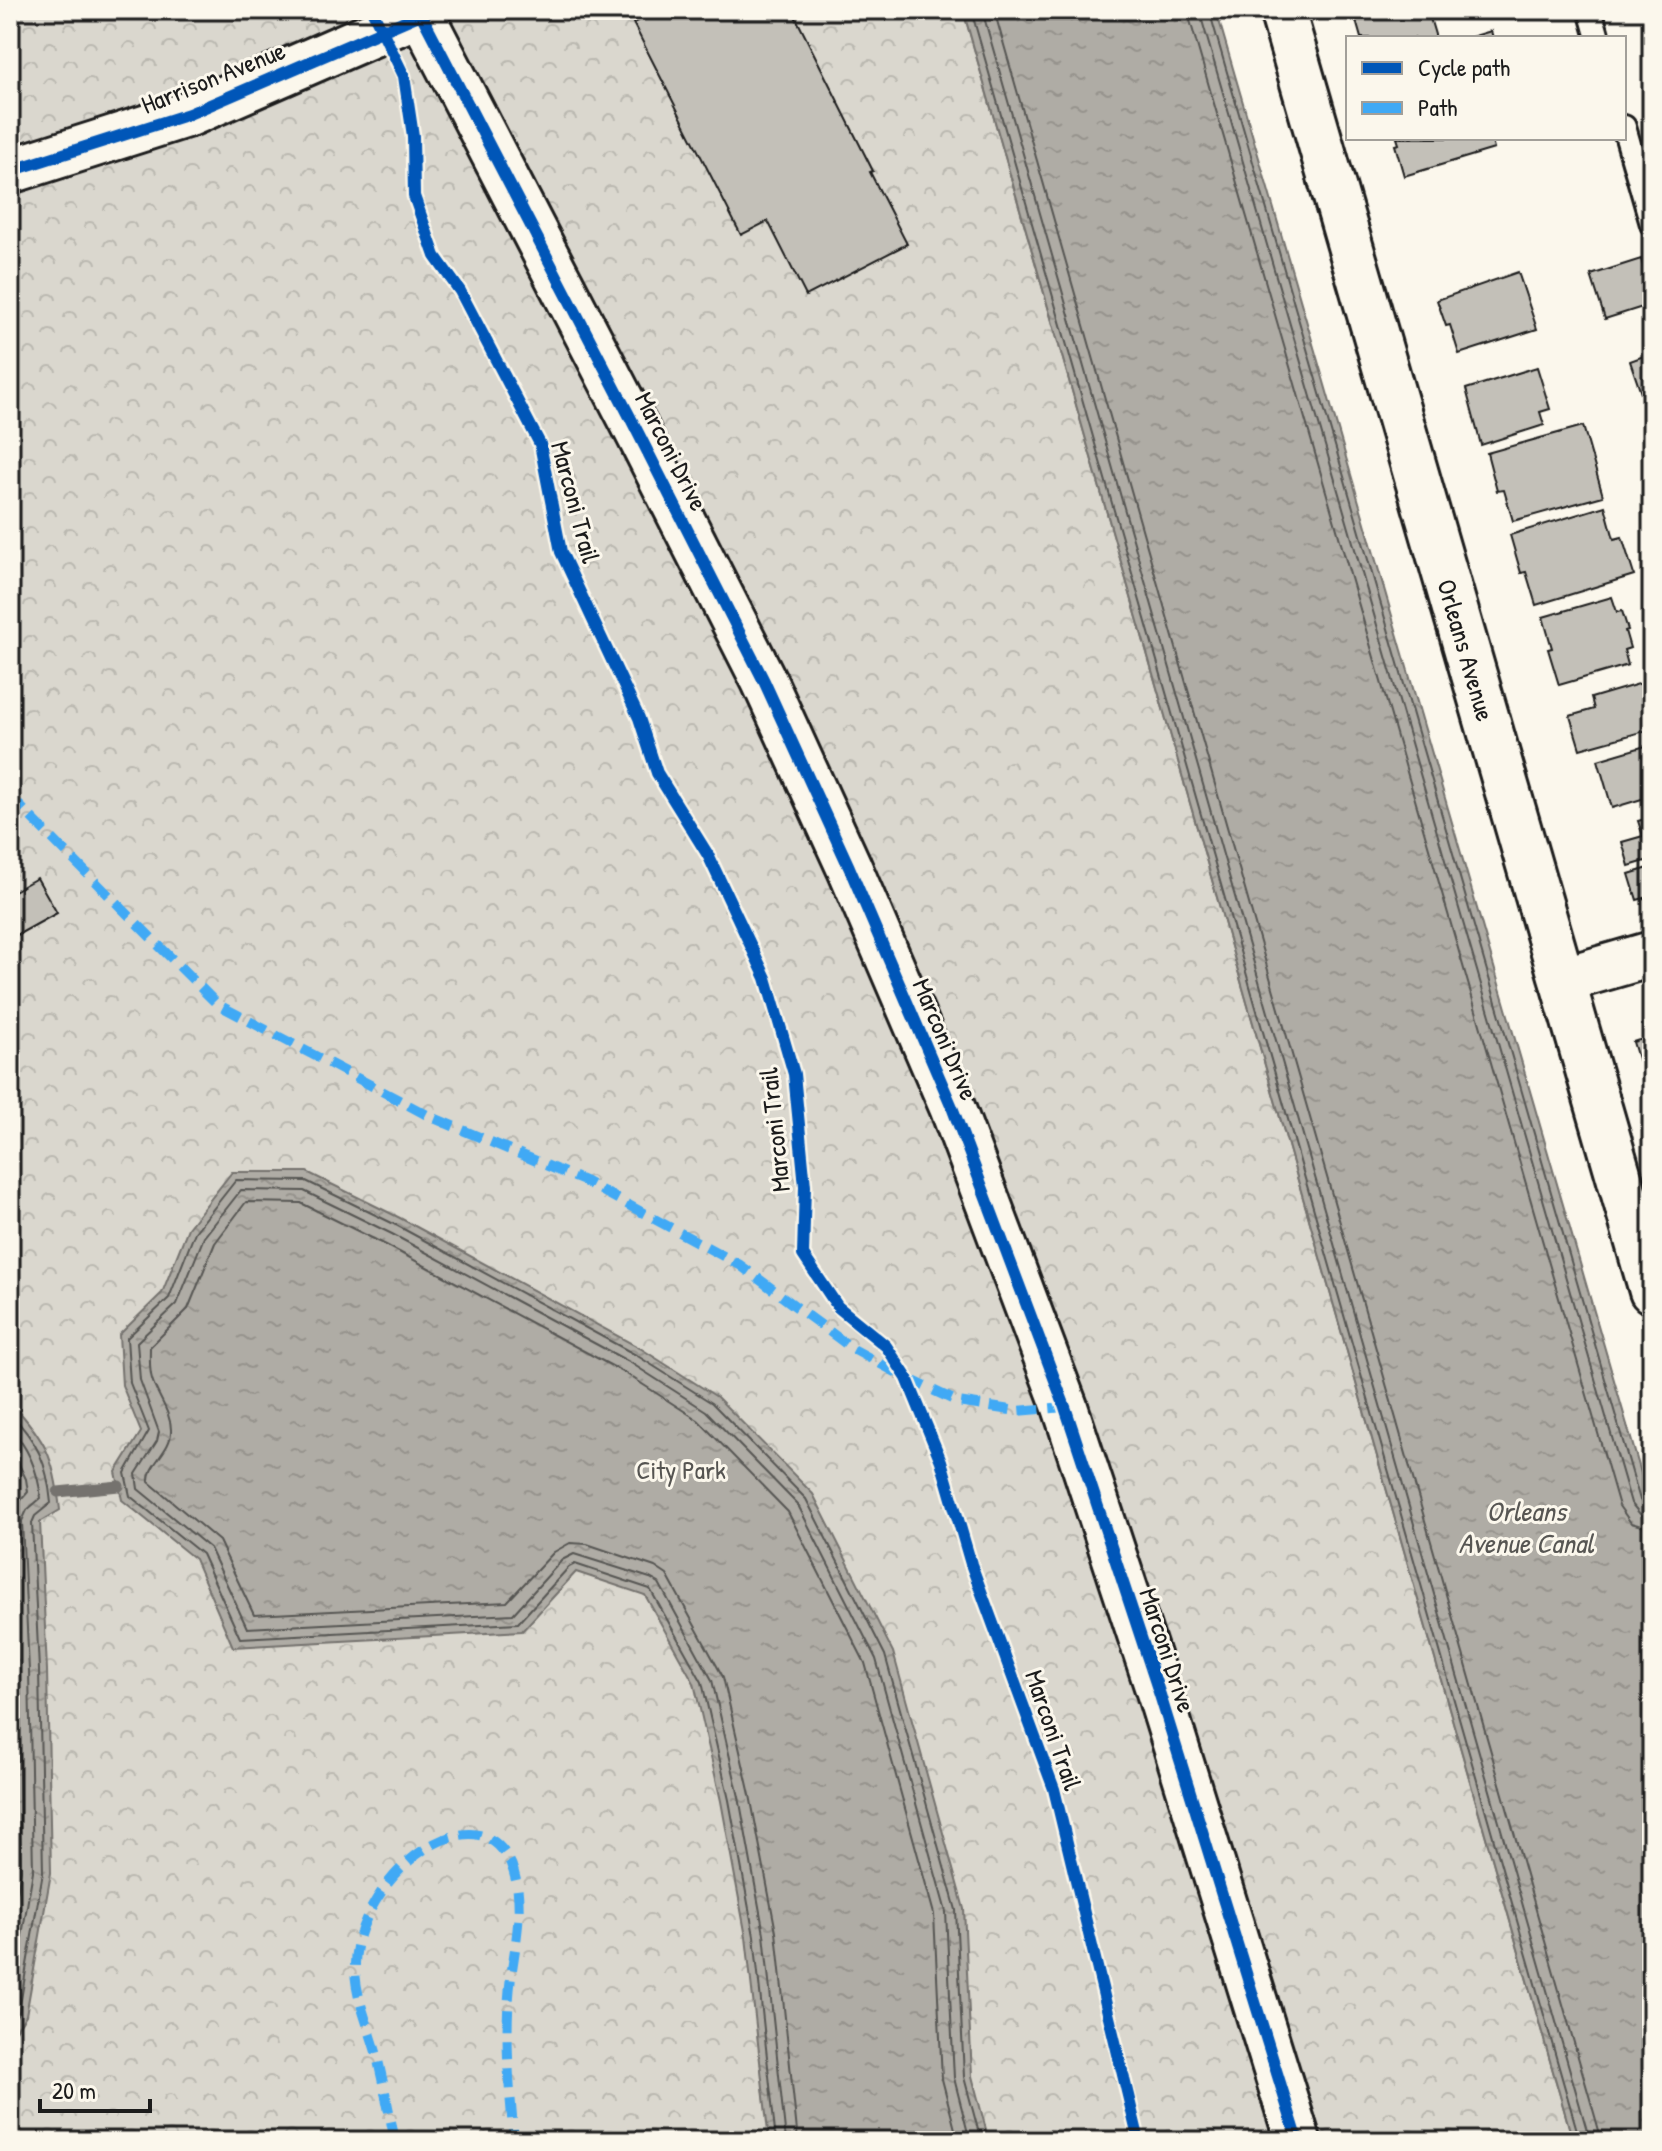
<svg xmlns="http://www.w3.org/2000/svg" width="1662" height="2151" font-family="'Patrick Hand',sans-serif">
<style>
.park{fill:url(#park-crowns);stroke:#7b7a75;stroke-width:2}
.water{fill:url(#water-ripples);stroke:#74726e;stroke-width:2}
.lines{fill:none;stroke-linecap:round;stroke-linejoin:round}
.shore{stroke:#575653;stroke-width:2}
.stream{stroke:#74726e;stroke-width:11}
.building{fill:#c3c0b8;stroke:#1c1c1c;stroke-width:2}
.lane-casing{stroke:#1c1c1c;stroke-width:28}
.street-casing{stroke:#1c1c1c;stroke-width:50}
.secondary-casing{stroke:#1c1c1c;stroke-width:50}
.lane{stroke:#fbf7ec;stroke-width:22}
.street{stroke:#fbf7ec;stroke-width:44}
.secondary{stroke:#fbf7ec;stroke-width:44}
.quiet{stroke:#3fa9f5;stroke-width:10;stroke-dasharray:20 10;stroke-linecap:butt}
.cycleway-casing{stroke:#fbf7ec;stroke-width:17}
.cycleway{stroke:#0057b8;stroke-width:12}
.labels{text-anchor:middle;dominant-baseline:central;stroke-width:6;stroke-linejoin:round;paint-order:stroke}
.street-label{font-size:26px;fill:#1c1c1c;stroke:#fbf7ec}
.park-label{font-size:26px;fill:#555451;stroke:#fbf7ec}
.water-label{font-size:28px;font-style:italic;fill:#575653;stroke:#fbf7ec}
</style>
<defs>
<pattern id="park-crowns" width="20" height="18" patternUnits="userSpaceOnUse" patternTransform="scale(2)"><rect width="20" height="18" fill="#dad7ce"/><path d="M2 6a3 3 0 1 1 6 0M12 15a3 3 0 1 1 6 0" fill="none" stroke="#bab8b0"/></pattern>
<pattern id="water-ripples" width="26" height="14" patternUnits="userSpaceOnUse" patternTransform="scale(2)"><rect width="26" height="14" fill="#afaca5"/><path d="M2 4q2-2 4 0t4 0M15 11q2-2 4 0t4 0" fill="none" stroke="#96938d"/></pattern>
</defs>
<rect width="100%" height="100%" fill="#fbf7ec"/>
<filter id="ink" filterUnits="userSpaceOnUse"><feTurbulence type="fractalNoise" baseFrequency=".0125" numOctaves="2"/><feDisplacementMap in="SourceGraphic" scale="16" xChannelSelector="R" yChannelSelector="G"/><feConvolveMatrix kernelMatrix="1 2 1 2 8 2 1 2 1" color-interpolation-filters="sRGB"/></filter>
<g filter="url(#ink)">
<path class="park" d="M10,10h953l610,2131h-1563z"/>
<path class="water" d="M963,10h253l436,1501v630h-79z
M232,1172h75l93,46 240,130 77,49 96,97 80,158 71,257 8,167 17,65h-220l-23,-204 -25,-136 -27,-118 -49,-88 -69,-23 -54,59 -289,16 -38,-88 -73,-59 -6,-28 25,-40 -19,-47 -3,-50 43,-42 26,-65z
M10,1401c36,40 44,55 50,109l-20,12 7,148 4,203 -25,142 -16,24z"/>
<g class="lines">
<path class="shore" d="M971,10l609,2131
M982,10l608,2131
M994,10l608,2131
M1187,10l432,1496 12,17 21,6
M1199,10l432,1493 9,11 12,3
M1209,10l431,1490 5,6 7,1
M10,1413c28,30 37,49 41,90l-16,13 -3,7 7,147 4,202 -24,139 -9,14
M10,1428c19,20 28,43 31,70l-14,12 -5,11 7,150 4,200 -23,134
M10,1446l16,33 2,13 -14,16 -4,15 7,148 4,199 -11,64
M776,2141l-22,-205 -25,-136 -27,-118 -52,-93 -75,-25 -6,3 -51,56 -278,15 -38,-84 -72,-58 -5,-23 24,-42 -19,-48 -3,-45 42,-40 26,-66 41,-52 70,1 90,44 240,130 76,48 94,96 79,156 71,255 8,167 17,64
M786,2141l-22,-207 -25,-137 -27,-117 -53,-97 -9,-5 -76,-24 -12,6 -49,54 -266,14 -37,-80 -72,-59 -2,-15 21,-33 2,-9 -19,-52 -3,-38 40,-38 27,-67 37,-47 63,1 88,43 239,129 75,48 92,94 78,154 70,253 8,166 16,63
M798,2141l-22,-209 -26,-137 -27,-118 -56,-102 -12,-8 -68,-23 -17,-1 -16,9 -47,50 -253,13 -35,-74 -70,-59c-2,-17 22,-31 22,-50 1,-19 -14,-36 -19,-53 -3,-10 -2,-22 -2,-32l38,-38 27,-66 31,-41 55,1 85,42 239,128 73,47 90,92 77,151 69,251 8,165 16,62"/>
<path class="stream" d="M58,1492l61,-6"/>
</g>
<path class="building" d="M659,10h133l81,161 -3,1 37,72 -101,52 -38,-75 -27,14 -108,-212z
M1353,10h106l-29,8 6,20h-75z
M1491,31l2,7h-25z
M1397,138h94l3,11 -90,27 -9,-31 4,-1z
M1641,259l11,37v8l-47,15 -14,-44z
M1518,272l19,57 -78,25 -9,-29 -4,1 -9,-26z
M1652,353v40l-10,3 -12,-35z
M1537,367l13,42 -10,3 4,13 -63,20 -15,-56z
M1652,405v25l-7,-23z
M1583,426l20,70 -90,25 -9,-31 -7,1 -10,-38z
M1605,506l9,33 8,-2 12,38 -98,30 -10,-33 -5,1 -11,-38z
M1612,597l5,15 5,-1 6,19 -3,1 5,17 -6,2 4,15 -69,20 -11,-36 4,-1 -9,-31z
M1652,680v49l-72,20 -10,-33 24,-7 -3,-11z
M1652,744v52l-40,12 -14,-48z
M1652,817v79l-15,4 -8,-26 23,-7 -3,-7 -20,6 -7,-24 21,-6 -5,-15z
M37,878l20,35 -47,26v-46z
M1652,1036v69l-19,-63z"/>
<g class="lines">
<g class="lane-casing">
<path id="lane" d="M1590,10l8,28
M1624,127l28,97"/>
</g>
<g class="street-casing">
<g id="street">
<path id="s1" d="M1282,10l370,1281"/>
<path d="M1562,980l90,-26"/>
</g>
</g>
<g class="secondary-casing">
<path id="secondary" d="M419,10l211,407 134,264 85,186 103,240 113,300 95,288 138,446
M10,171l179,-57 239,-104"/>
</g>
<use href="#lane" class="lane"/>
<use href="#street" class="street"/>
<use href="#secondary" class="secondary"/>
<path class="quiet" d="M10,796l207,208 212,112 155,65 156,84 113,84 54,29 51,24 59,9 48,-4
M395,2141c-6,-29 -12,-60 -19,-89 -8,-28 -22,-59 -21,-88 1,-55 58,-129 115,-130 19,0 33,12 41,30 17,42 1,89 -2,132 -4,48 1,97 5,145"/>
<g class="cycleway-casing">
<path id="cycleway" d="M372,10l32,66 9,60 1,60 21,60 25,35 80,153 21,108 78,166 18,55 51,82 58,123 28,96 11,112 -2,69 35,52 48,39 21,32 34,83 30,103 83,225 85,352
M419,10l211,407 134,264 85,186 103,240 113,300 95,288 138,446
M10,171l179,-57 232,-100"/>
</g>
<use href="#cycleway" class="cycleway"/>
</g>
</g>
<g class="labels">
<g class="street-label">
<text transform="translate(213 77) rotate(-22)">Harrison Avenue</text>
<text transform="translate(672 451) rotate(63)">Marconi Drive</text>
<text transform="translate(576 502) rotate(75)">Marconi Trail</text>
<text stroke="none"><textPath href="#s1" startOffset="666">Orleans Avenue</textPath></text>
<text transform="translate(946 1039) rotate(67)">Marconi Drive</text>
<text transform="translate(774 1130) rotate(-96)">Marconi Trail</text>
<text transform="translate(1168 1650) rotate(72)">Marconi Drive</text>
<text transform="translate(1054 1730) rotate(71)">Marconi Trail</text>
</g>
<g class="park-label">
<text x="681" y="1469">City Park</text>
</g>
<g class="water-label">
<text x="1526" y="1511">Orleans<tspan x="1526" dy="32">Avenue Canal</tspan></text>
</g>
</g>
<rect width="1662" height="2151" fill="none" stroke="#fbf7ec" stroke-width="40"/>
<rect x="20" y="20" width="1622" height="2111" fill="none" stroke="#1c1c1c" stroke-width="3" filter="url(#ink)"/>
<rect x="1346" y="36" width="280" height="104" fill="#fbf7ec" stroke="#a29f99" stroke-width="2"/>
<rect x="1362" y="62" width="40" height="12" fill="#0057b8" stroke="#a29f99" stroke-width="2"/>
<text x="1418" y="76" font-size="24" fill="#1c1c1c">Cycle path</text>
<rect x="1362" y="102" width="40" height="12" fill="#3fa9f5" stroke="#a29f99" stroke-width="2"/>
<text x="1418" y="116" font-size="24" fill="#1c1c1c">Path</text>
<path d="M40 2099v12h110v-12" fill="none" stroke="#1c1c1c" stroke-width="4"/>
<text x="52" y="2099" font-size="24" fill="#1c1c1c" stroke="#fbf7ec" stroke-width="6" paint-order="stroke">20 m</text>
</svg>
